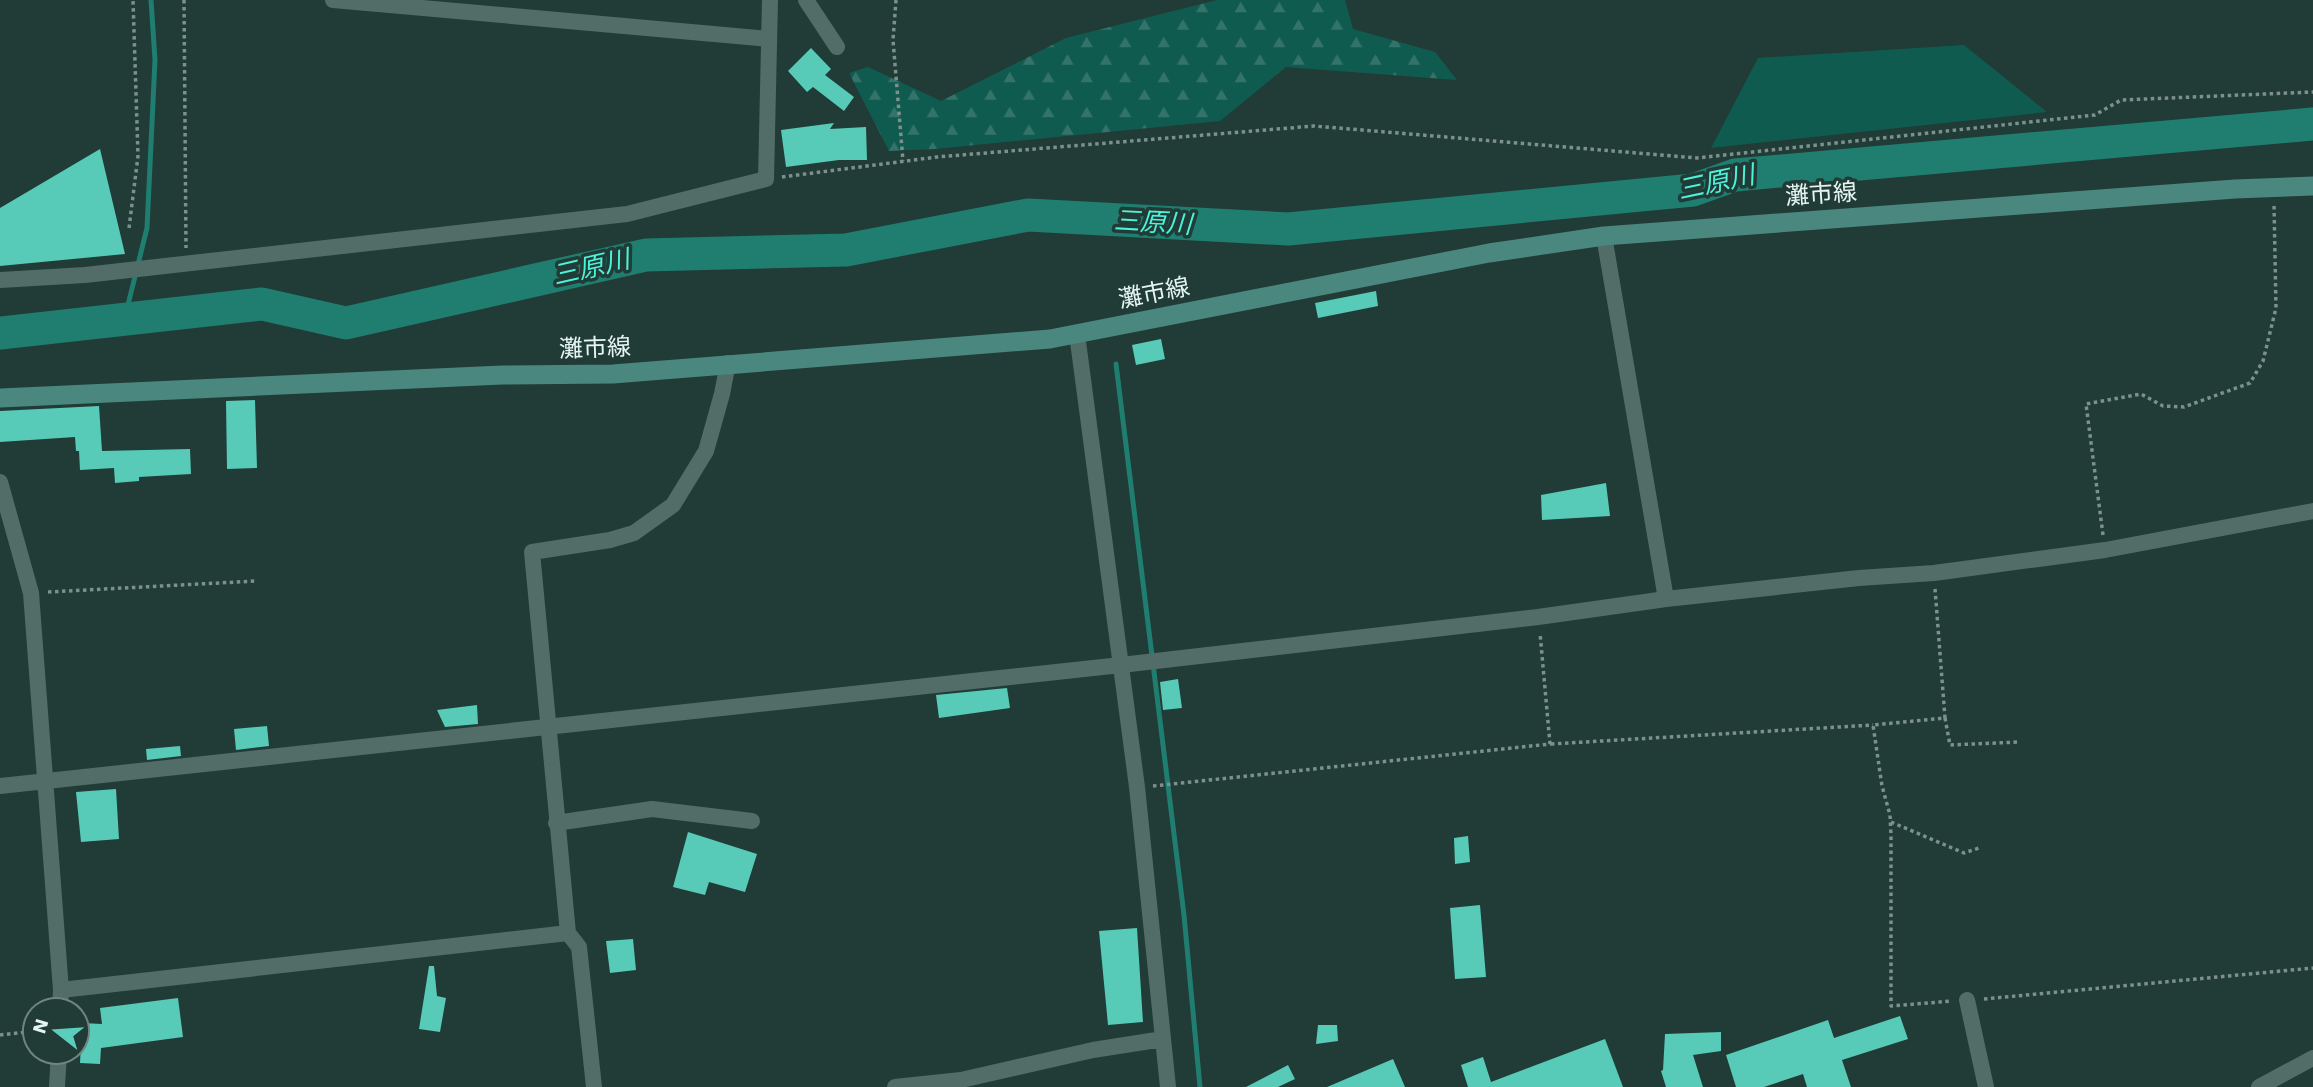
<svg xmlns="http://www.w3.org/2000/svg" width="2313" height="1087" font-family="'Work Sans','Noto Sans JP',sans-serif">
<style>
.green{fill:#105b50}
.forest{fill:url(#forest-firs)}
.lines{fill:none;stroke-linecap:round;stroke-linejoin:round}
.stream{stroke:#207e70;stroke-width:5}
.river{stroke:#207e70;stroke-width:33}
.building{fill:#57cbb8}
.path{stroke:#7c908c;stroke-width:3.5;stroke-dasharray:3.5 3.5;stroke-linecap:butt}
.minor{stroke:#526d68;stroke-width:16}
.secondary{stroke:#4a877e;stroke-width:19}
.labels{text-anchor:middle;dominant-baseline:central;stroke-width:7;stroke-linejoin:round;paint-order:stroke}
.street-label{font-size:24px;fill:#e6f5f2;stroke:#213b36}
.water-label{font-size:26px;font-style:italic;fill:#4df2da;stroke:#213b36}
</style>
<defs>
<pattern id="forest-firs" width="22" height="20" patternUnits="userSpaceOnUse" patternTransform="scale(1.75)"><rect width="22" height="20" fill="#105b50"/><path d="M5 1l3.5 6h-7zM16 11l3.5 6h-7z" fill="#33736a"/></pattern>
</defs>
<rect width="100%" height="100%" fill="#213b36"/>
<path class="green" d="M1964,45l83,67 -336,36 47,-90z"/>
<path class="forest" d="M1217,0h128l8,29 82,23 22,28 -171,-13 -66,54 -285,28 -46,2 -40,-78 19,-6 73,34 125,-63z"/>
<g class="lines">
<path class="stream" d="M124,321l23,-93 8,-168 -4,-60
M1116,364l68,551 16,172"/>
<path class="river" d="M0,333l262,-29 84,19 300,-68 200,-5 182,-35 260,14 405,-39 42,-15 578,-51"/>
</g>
<path class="building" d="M811,48l20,21 -6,6 29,22 -10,14 -31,-24 -6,5 -19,-21z
M834,123l-4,6 36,-2 1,33h-28l-53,7 -5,-37z
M100,149l25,105 -125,12v-58z
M1376,291l2,15 -60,12 -3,-15z
M1161,339l4,20 -29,6 -4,-20z
M255,400l2,68 -30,1 -1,-68z
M99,406l3,45 88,-2 1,25 -52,3v4l-24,2 -1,-15 -34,2 -1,-19h-3l-1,-14 -75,5v-31z
M1606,483l4,33 -68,4 -1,-25z
M1178,679l4,29 -19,2 -3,-28z
M1007,688l3,20 -71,10 -3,-23z
M477,705l1,19 -33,3 -8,-17z
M267,726l2,20 -33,4 -2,-21z
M180,746l1,10 -34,4 -1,-11z
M116,789l3,50 -38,3 -5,-50z
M688,832l69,22 -12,38 -36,-10 -4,13 -32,-8z
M1468,836l2,26 -15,2 -1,-26z
M1480,905l6,72 -31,2 -5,-71z
M1137,928l6,94 -35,3 -9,-94z
M633,939l3,31 -26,3 -4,-32z
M429,966h5l3,30 9,2 -6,34 -21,-3z
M178,998l5,39 -82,11 -1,16 -20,-1 2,-40 20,1 -2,-16z
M1900,1016l8,23 -66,21 9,27h-44l-4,-13 -39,13h-28l-10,-32 102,-35 6,18z
M1318,1025h19l1,16 -22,3z
M1721,1032v19l-28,4 10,32h-37l-5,-16 2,-1 2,-36z
M1605,1039l18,48h-155l-7,-22 22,-8 8,25z
M1393,1059l12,28h-78z
M1288,1065l7,14 -17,8h-32z"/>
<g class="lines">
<path class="path" d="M184,0l2,248
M896,0l-3,40 10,121
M782,177l155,-20 377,-31 383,32 398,-43 26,-15 192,-8
M129,228l9,-72 -5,-156
M2103,535l-17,-131 55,-10 22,12 21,1 66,-24 13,-22 13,-53 -2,-104
M1935,589l10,129 -72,7 9,61 8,29 1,20v171l61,-5
M48,592l208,-11
M1945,718l5,27 69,-3
M1551,744l322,-19
M1153,786l397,-42 -10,-111
M1891,822l73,31 15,-5
M1984,999l329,-31
M0,1035l35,-4"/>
<path class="minor" d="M333,0l436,39
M806,0l31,47
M1604,236l62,363
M0,280l85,-5 542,-61 139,-35 4,-179
M1077,334l60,453 31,300
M0,482l31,111 30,397 -1,20
M0,786l1121,-121 417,-48 128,-18 193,-21 75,-5 171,-23 208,-39
M556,823l96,-14 100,12
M61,990l507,-57
M1967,1000l19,87
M57,1087l2,-35
M594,1087l-15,-140 -11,-14 -36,-381 78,-12 24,-7 39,-28 33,-54 16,-57 6,-31
M895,1087l66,-7 132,-30 70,-11
M2259,1087l54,-29"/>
<path class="secondary" d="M0,398l502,-23 111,-1 437,-35 439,-86 115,-17 631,-47 78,-3"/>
</g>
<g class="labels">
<g class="street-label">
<text transform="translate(1821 194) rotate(-4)">灘市線</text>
<text transform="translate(1154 293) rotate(-11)">灘市線</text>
<text transform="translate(595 348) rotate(-2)">灘市線</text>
</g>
<g class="water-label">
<text transform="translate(1716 182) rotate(-12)">三原川</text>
<text transform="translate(1153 222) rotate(3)">三原川</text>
<text transform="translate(591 267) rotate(-13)">三原川</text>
</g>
</g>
<g transform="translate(56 1031) rotate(287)"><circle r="33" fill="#213b36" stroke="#708581" stroke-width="2"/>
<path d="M0-5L12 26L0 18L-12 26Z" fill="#5bcebb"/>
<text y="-10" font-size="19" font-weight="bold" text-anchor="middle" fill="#e6f5f2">N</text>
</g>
</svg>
